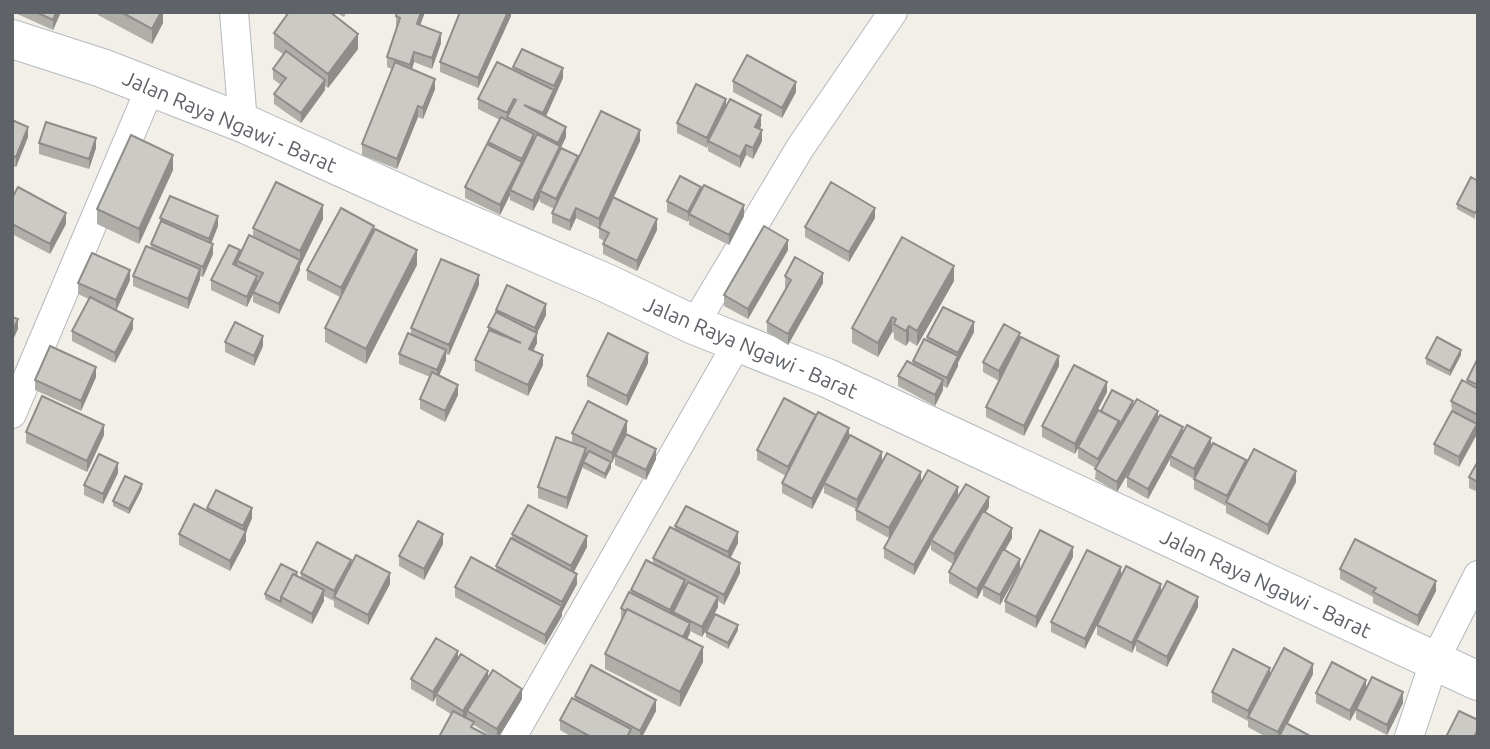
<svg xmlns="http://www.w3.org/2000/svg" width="1490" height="749" font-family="Ubuntu,sans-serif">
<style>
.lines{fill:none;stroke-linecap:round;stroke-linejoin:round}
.minor-casing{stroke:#b5b8bc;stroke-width:30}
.secondary-casing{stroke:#b6babf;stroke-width:40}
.minor{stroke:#fff;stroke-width:28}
.secondary{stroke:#fff;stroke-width:38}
.wall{fill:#afaea9}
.shaded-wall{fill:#8f8d8a}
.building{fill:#cccac5;stroke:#8f8d8a;stroke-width:2}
.labels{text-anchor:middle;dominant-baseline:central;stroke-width:5;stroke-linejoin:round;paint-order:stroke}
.street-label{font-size:21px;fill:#5f6368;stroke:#fff}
</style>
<rect width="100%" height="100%" fill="#f1efe8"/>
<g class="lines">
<g class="minor-casing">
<path id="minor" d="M234,12l9,111
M694,325l106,-177 93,-136
M12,414l139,-328
M512,737l226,-395
M1409,737l25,-75 44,-87"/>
</g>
<g class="secondary-casing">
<path id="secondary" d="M12,39l90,29 141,55 184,83 179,77 88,42 133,53 651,303"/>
</g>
<use href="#minor" class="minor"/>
<use href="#secondary" class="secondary"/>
</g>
<path class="wall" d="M15,12h46l-8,18 -38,-17z
M98,12h65v11l-11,21 -54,-29z
M335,12h12l-3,5z
M397,12h28l-5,13 21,18 -9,26 -18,-7 -2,7 23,20 -12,30 -5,-2 -21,52 -35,-14v-11l30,-75 -5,-2v-10l10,-30h-1v-11z
M511,12v4l-33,72 -38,-16v-10z
M274,33l84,16 -30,39 -3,-2v4l-24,33 -27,-19v-10l7,-9 -8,-6v-10l10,-15 -9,-6z
M513,67l50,11 -17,38 20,21 -6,13 18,9 62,-18 -27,56 44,33 -20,41 -34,-17v-10l1,-3 -5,-3v-9l-23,-11 -6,13 -18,-8v-10l2,-4 -14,-7v-4l-7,13 -23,-11v-5l-10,20 -35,-17v-11l23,-42v-3l12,-22 -22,-11v-10l35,-29z
M733,81l63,11 -14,26 -49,-26z
M726,106l35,20 -1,3 2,12 -9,18 -7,-4 -6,13 -32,-17v-6l-1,3 -30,-15v-10z
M12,120l16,17 -12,30 -4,-1z
M39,143l57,5 -7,21 -50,-15z
M173,170l-34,74 -42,-20v-15z
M1478,181l-3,38 -18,-10v-5z
M12,198l54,26 -16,30 -38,-20z
M667,201l77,15 -15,29 -40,-20v-5l-1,2 -21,-10z
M160,218l58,8 -7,17 2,11 -10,23 -3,-1v3l-12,30 -55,-23v-10l18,-28v-4l9,-22z
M875,218l-26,44 -44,-25v-10z
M323,219l-23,47v4l-21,44 -26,-12v-9l-6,14 -36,-17v-10l29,-24 13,-19v-9z
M374,231l43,34 -51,99 -41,-22v-14l15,-31 -33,-17v-10z
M788,250l-40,69 -24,-13v-11z
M785,276l38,7 -35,62 -21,-13v-10l19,-34 -1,-1z
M130,280l-14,30 17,19 -18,34 -43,-22v-10l17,-32 -11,-5v-11z
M954,281l-37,65 -8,-5 -3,5 -12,-7v-6l-2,-1 -14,25 -26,-14v-15z
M479,285l-30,70 -3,-1v6l-7,16 19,19 -13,27 -25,-13v-10l10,-22 -31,-13v-10l12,-19v-7z
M496,310l50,5 -9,18v10l-4,8 10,14 -15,31 -53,-25v-11l13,-28v-5l8,-15z
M974,332l-16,30v4l-11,22 -4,-2v4l-8,16 -37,-20v-10l15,-12v-3l14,-20v-4z
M1020,339l39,27 -35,70 -38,-19v-10l19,-37 -6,11 -16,-9v-10z
M225,342l38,4 -9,20 -29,-14z
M1461,355l-11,21 -24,-12v-6z
M1478,358v67l-1,-1v10l-18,33 -25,-13v-10l18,-33 -1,-10 16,-18v-3z
M648,363l-21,43 -40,-20v-10z
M96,377l-15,34 -46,-21v-10z
M1107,392l-22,43 16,-24 32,-5 25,13 25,15 63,30 50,18 -28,53 -42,-22v-7l-32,-17v-10l-24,-13v-7l-22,40 -21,-12v-10l14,-26 -24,41 -22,-13 1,-11 -18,-10v-10l-3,6 -33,-17v-11z
M816,418l33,18 33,26 39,20 37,16 31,9 -4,5 27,26 -7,12 15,19 -20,36 -17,-9v-8l-6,11 -28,-16v-11l4,-8 -22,-14v-6l-17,31 -30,-17v-10l5,-10 -33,-18v-11l-32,-16v-7l-12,23 -30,-16v-10l4,-7 -29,-16v-10z
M627,431l-1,3 30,25 -10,21 -31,-15v-9l-4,7v5l-6,11 -22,-11v-3l-16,44 -29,-11v-11l34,-44v-10z
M26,432l78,3 -17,37 -61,-29z
M1478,461v31l-9,-4v-11z
M118,473l-15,31 -19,-9v-10z
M142,489l-13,25 -16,-8v-5z
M207,508l45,10 -6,14v9l-16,30 -51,-26v-11l28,-23z
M675,526l63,17 -8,15 10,15 -16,32 -6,-4v6l-16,30 -12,-6 -3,8 16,23 -23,45 -75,-38v-15l17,-35 -1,-1v-10l10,-15v-3l22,-27v-5l22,-29z
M512,534l75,13 -13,25 3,12 -15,28v4l-17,29 -90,-48v-10l41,-16v-5l16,-28z
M443,544l-19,36 -25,-14v-10z
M1073,557l-37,71 -31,-16v-11z
M351,566l39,18 -22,41 -34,-18v-6l-10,-5v5l-12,23 -47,-25v-5l32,-18 4,2v-5z
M1340,569l96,22 -18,35 -45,-23v-6l-33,-18z
M1121,577l40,15 37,15 -31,60 -31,-16v-7l-4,9 -35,-18v-10l-12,24 -34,-17v-10z
M738,630l-10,19 -22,-12v-5z
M458,659l30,20 34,20 -23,38h-7l-18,-12 -35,12 12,-23 -15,-9v-8l-3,5 -22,-13v-10z
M1313,674l-26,50 25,13h-46l-18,-10v-7v1l-36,-19v-10l58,-17z
M1366,689l37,14 -16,32 -31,-16v-8l-6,10 -34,-18v-10z
M575,696l81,15 -14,26 -11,-1v1h-59l-12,-7v-10l15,-20z"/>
<path class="shaded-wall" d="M56,12h5l-8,18v-10z
M161,12h2v11l-11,21v-15z
M421,12h4l-8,22v-10z
M508,12h3v4l-33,72v-10z
M441,33v10l-9,26v-11z
M358,34v15l-30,39v-14z
M414,52v10l-4,13v-10z
M563,68v10l-20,45v-10z
M435,79v10l-12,30v-11z
M325,80v10l-24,33v-10z
M14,82v10l-2,4v-10z
M796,82v10l-14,26v-10z
M726,99v10l-18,32 -1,7v-10z
M418,106v11l-21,52v-10z
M761,115v11l-6,11v-10z
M28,127v10l-12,30v-10z
M566,127v10l-6,12v8l-20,34v7l-7,13v-10l25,-50v-8z
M640,130v11l-41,88v-10z
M762,130v11l-9,18v-11z
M534,134v10l-24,46v5l-10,20v-10z
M96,138v10l-7,21v-10z
M746,145v10l-6,13v-11z
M173,155v15l-34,74v-15z
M578,156v11l-22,43v-11z
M701,187v10l-12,17 -1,8v-10z
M323,205v14l-23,47v-15z
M744,205v11l-15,29v-10z
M576,208v10l-6,13v-10z
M875,208v10l-26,44v-10z
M66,213v11l-16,30v-10z
M218,216v10l-9,23v-10z
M657,219v11l-20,41v-10z
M374,226v10l-33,62v-10z
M788,240v10l-40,69v-10z
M213,244v10l-10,23v-10z
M240,250v10l-3,1v5l-4,-2z
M417,250v15l-51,99v-15z
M300,260v10l-21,44v-10z
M954,266v15l-37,65v-15z
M200,269v10l-12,30v-10z
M130,270v10l-14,31v-11z
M823,273v10l-35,62v-11z
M479,275v10l-30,70v-10z
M257,276v10l-10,21v-10z
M546,304v11l-9,18v10l-8,16v-10l6,-12v-9z
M892,317v15l-14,25v-14z
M18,319v10l-6,13v-10z
M133,319v10l-18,34v-10z
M974,322v10l-16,31v-10z
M909,326v15l-3,5v-15z
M1020,333v10l-21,38v-10z
M263,336v10l-9,20v-10z
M446,350v10l-9,20v-10z
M1461,350v5l-11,21v-5z
M648,353v10l-21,43v-10z
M543,355v10l-15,31v-11z
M958,356v10l-11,22v-10z
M1059,356v10l-35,70v-10z
M96,367v10l-15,34v-10z
M943,380v10l-8,16v-11z
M1107,382v10l-32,62v-10z
M458,385v10l-13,27v-11z
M1133,401v5l-35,63v-10l21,-38z
M1158,411v11l-41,70v-10z
M816,415v10l-28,52v-10z
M627,421v10l-15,32v-10z
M1477,424v10l-18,33v-10z
M104,425v10l-17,37v-11z
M1183,427v10l-13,19v3l-22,40v-10z
M849,428v11l-25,44v3l-12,23v-10z
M1211,438v11l-17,30v-10z
M586,448v10l-19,51v-11z
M656,449v10l-10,21v-10z
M882,452v10l-25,48v-10z
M1246,460v11l-19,32v-7z
M611,462v6l-6,11v-5z
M118,463v10l-15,31v-10z
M1296,471v11l-28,53v-10z
M921,472v10l-32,56v-10z
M142,484v5l-13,25v-5z
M958,487v11l-27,42v4l-17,31v-10z
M989,497v10l-35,57v-10z
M252,508v10l-6,14v9l-16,30v-10l13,-26v-9z
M1012,528v10l-28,48h-1v2l-6,11v-10z
M738,532v11l-10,20v-11z
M443,534v10l-19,36v-11z
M587,536v11l-16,30v-11z
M1073,547v10l-37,71v-11z
M1020,559v10l-20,36v-10z
M351,560v10l-17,27v4v-10z
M740,563v10l-16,32v-10z
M1121,567v10l-36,72v-10z
M390,573v11l-22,41v-10z
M577,574v10l-15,28v-10z
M685,580v10l-12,22 -3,9v-11z
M1436,581v10l-18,35v-10z
M1161,584v10l-25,46v4l-4,9v-10z
M324,590v11l-12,23v-10z
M718,597v10l-16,30v-10z
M1198,597v10l-31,60v-10z
M562,606v10l-17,29v-10z
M690,623v10l-8,17v-11z
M738,625v5l-10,19v-6z
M703,647v15l-23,45v-15z
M458,651v10l-22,33v3l-3,5v-10z
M1313,664v10l-32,63h-3v-5z
M1270,668v11l-22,38v4v-10z
M488,671v10l-21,30v4l-4,6v-10z
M1366,680v10l-16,31v-10z
M522,689v10l-23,38h-2v-8z
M1403,692v11l-16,32v-10z
M656,700v11l-14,26h-2v-6z"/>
<path class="building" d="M36,12h20l-3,8z
M121,12h40l-9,17z
M289,12h41l28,22 -30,40 -54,-41z
M397,12h24l-4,12 24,9 -9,25 -18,-6 -4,13 -23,-8 13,-39 -4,-2z
M460,12h48l-30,66 -38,-16z
M522,49l41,19 -9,18 -41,-19z
M286,51l39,29 -24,33 -27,-19 12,-16 -13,-9z
M747,55l49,27 -14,26 -49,-27z
M395,62l40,17 -12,29 -5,-2 -21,53 -35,-15z
M497,62l57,28 -11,23 -19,-8 42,22 -8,16 -51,-26 9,-17 -2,-1 -7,14 -29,-14z
M696,84l30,15 -19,39 -30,-15z
M730,99l31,16 -6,12 7,3 -9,18 -7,-3 -6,12 -32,-16z
M601,111l39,19 -41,89 -23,-11 -6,13 -18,-8z
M501,117l33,17 -12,25 -34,-17z
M12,120l16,7 -12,30 -4,-1z
M46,122l50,16 -7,21 -50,-16z
M537,134l23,12 -27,55 -23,-11z
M131,135l42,20 -34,74 -42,-20z
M487,144l35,18 -22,43 -35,-18z
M561,148l17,8 -22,43 -16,-8z
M680,176l21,11 -13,25 -21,-11z
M1471,177l7,4v28l-3,4 -18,-9z
M276,182l47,23 -23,46 -47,-23z
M831,182l44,26 -26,44 -44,-25z
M704,185l40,20 -15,30 -40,-21z
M18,187l48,26 -16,31 -38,-20v-26z
M170,196l48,20 -9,23 -49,-21z
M613,197l44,22 -20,42 -34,-17 6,-11 -10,-5z
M341,208l33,18 -33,62 -34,-18z
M161,221l52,23 -10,23 -52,-23z
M764,226l24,14 -40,69 -24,-14z
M375,229l42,21 -51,99 -41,-21z
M249,235l51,25 -21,44 -26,-12 10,-19 -26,-12z
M902,237l52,29 -37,65 -8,-5 -3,5 -12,-7 2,-5 -4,-2 -14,26 -26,-15z
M229,245l11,5 -7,14 24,12 -10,21 -36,-17z
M146,246l54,23 -12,30 -55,-23z
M92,253l38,17 -14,30 -38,-17z
M795,257l28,16 -35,61 -21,-12 24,-42 -6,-4z
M441,259l38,16 -30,70 -38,-17z
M507,285l39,19 -11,24 -39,-18z
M90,297l43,22 -18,34 -43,-22z
M943,307l31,15 -16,31 -31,-16z
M496,312l41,21 -8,16 14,6 -15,30 -53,-25 14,-30 32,13 -33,-16z
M12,317l6,2 -6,13z
M235,322l28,14 -9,20 -29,-14z
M1004,324l16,9 -21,38 -16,-9z
M408,333l38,17 -9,20 -38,-16z
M608,333l40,20 -21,43 -40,-20z
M1021,337l38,19 -35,70 -38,-19z
M1437,337l24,13 -11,21 -24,-13z
M924,339l34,17 -11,22 -34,-17z
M50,346l46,21 -15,34 -46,-21z
M1478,358v27l-11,-5z
M907,361l36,19 -8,15 -37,-19z
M1074,365l33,17 -32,62 -33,-18z
M432,372l26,13 -13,26 -25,-12z
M1462,380l16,9v26l-27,-14z
M1112,390l21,11 -14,25v-5l-18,-10z
M42,396l62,29 -17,36 -61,-29z
M784,398l32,17 -28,52 -31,-17z
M1137,399l21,12 -41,71 -22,-13z
M588,401l39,20 -15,32 -40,-20z
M1098,410l21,11 -21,38 -20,-12z
M1452,411l25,13 -18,33 -25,-13z
M818,412l31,16 -37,71 -30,-16z
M1160,415l23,12 -35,62 -21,-12z
M1187,425l24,13 -17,31 -24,-13z
M626,434l30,15 -10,21 -31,-15z
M850,435l32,17 -25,48 -33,-17z
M556,437l30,11 -19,50 -29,-11z
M1213,443l33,17 -19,36 -33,-17z
M1254,449l42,22 -28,54 -42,-23z
M589,451l22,11 -6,12 -22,-12z
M887,453l34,19 -32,56 -33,-18z
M99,454l19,9 -15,31 -19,-9z
M1478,461v21l-9,-5z
M928,470l30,17 -44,78 -30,-17z
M125,476l17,8 -13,25 -16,-8z
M966,484l23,13 -35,57 -23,-14z
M216,490l36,18 -9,18 -36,-18z
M194,504l52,27 -16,30 -51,-27z
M528,505l59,31 -16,30 -59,-32z
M686,506l52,26 -10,20 -53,-26z
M983,511l29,17 -35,61 -28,-17z
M418,521l25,13 -19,35 -25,-13z
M670,527l70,36 -16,32 -71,-37z
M1040,530l33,17 -37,70 -31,-16z
M511,538l66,36 -15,28 -66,-36z
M1355,539l81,42 -18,35 -45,-24 3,-4 -36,-19z
M317,542l34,18 -17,31 -33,-18z
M1003,549l17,10 -20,36 -17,-9z
M1087,550l34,17 -36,72 -34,-17z
M356,555l34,18 -22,42 -34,-18z
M471,557l91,49 -17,29 -90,-48z
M646,560l39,20 -15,30 -39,-20z
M281,564l16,8 -1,3 -3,-1 -12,23v5l-16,-8z
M1126,566l35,18 -29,59 -35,-18z
M293,574l31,16 -12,24 -31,-17z
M1167,581l31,16 -31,60 -31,-17z
M688,582l30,15 -16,30 -29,-15z
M629,592l61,31 -7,14 -56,-28 -1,2 -5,-3z
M627,609l76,38 -23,45 -75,-38z
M715,614l23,11 -10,18 -22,-11z
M436,638l22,13 -25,41 -22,-13z
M1284,648l29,16 -35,68 -30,-15z
M1233,649l37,19 -22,43 -36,-19z
M461,654l27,17 -25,40 -27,-17z
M1332,662l34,18 -16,31 -34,-18z
M591,665l65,35 -16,31 -65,-35z
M493,670l29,19 -25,40 -30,-18z
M1372,677l31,15 -16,33 -31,-16z
M572,698l59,31 -4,8h-36l-31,-17z
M453,711l21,11 -3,5 19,10h-51z
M1459,711l19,9v9l-4,8h-28z
M1286,723l26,14h-33z"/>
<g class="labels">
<g class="street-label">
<text transform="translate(230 121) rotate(23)">Jalan Raya Ngawi - Barat</text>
<text transform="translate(751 347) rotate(23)">Jalan Raya Ngawi - Barat</text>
<text transform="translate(1266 583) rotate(25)">Jalan Raya Ngawi - Barat</text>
</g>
</g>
<rect width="1490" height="749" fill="none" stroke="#5f6368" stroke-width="28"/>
</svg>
